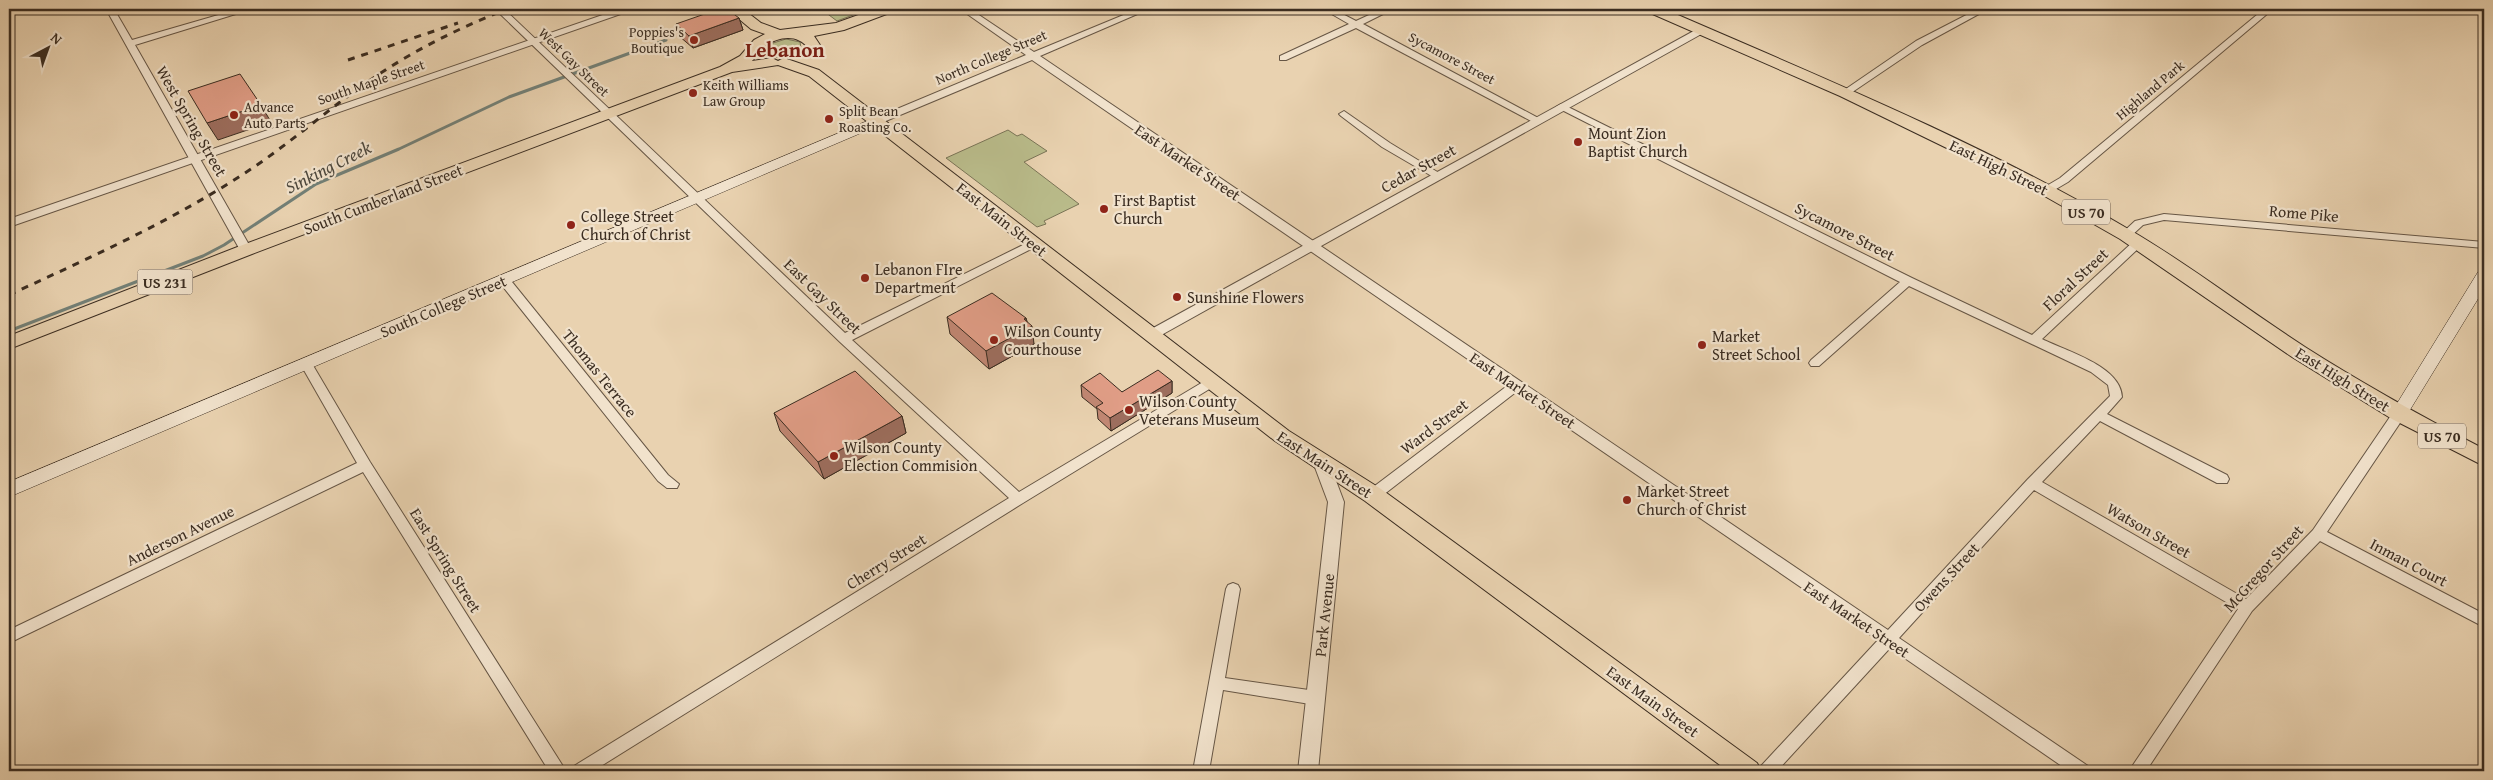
<svg xmlns="http://www.w3.org/2000/svg" width="2493" height="780" font-family="'Gentium Book Plus',serif">
<style>
.green{fill:#b9bb8a;stroke:#7a7456}
.lines{fill:none;stroke-linecap:round;stroke-linejoin:round}
.stream-far1{stroke:#738077;stroke-width:3}
.stream{stroke:#738077;stroke-width:4.5}
.minor-casing{stroke:#665645;stroke-width:2}
.tertiary-casing{stroke:#665645;stroke-width:2}
.secondary-casing{stroke:#3b2d21;stroke-width:1}
.primary-casing{stroke:#3b2d21;stroke-width:2}
.minor{fill:#f1e2cc;fill-rule:evenodd}
.tertiary{fill:#f1e2cc;fill-rule:evenodd}
.secondary{fill:#f1e2cc;fill-rule:evenodd}
.primary{fill:#e9d2b0;fill-rule:evenodd}
.rail{stroke:#3b2d21;stroke-width:3;stroke-dasharray:7 7;stroke-linecap:butt}
.wall{fill:#c18773;stroke:#3b2d21}
.shaded-wall{fill:#9d6e5e;stroke:#3b2d21}
.building{fill:#e09d86;stroke:#3b2d21}
.poi-dot{fill:#8f2418;stroke:#f1e2cc;stroke-width:2}
.labels{text-anchor:middle;dominant-baseline:central;stroke-width:4.5;stroke-linejoin:round;paint-order:stroke}
.far-poi-label{font-size:14px;fill:#3b2d21;stroke:#f1e2cc;text-anchor:start}
.far-street-label{font-size:14px;fill:#3b2d21;stroke:#f1e2cc}
.shield{fill:#f1e2cc;stroke:#726354;stroke-width:1}
.shield-label{font-size:15px;font-weight:bold;fill:#3b2d21}
.street-label{font-size:16px;fill:#3b2d21;stroke:#f1e2cc}
.poi-label{font-size:16px;fill:#3b2d21;stroke:#f1e2cc;text-anchor:start}
.water-label{font-size:18px;font-style:italic;fill:#4e493e;stroke:#f1e2cc}
.far-town-label{font-size:21px;font-weight:bold;fill:#7a1f14;stroke:#f1e2cc}
</style>
<rect width="100%" height="100%" fill="#e9d2b0"/>
<filter id="stains"><feTurbulence type="fractalNoise" baseFrequency=".004" numOctaves="4"/><feColorMatrix values="0 0 0 0 .2 0 0 0 0 .09 0 0 0 0 .02 0 0 0 .5 -.17"/></filter>
<radialGradient id="worn" r=".72"><stop offset=".6" stop-color="#630" stop-opacity="0"/><stop offset="1" stop-color="#630" stop-opacity=".3"/></radialGradient>
<path class="green" d="M821,9h30l4,3 14,-3 -32,12z
M786,39l14,3 1,6c-8,10 -25,13 -36,5v-3l5,-6z
M1008,130l9,6 5,-2 25,17 -23,11 55,42 -35,17 2,3 -9,3 -91,-69z"/>
<g class="lines">
<path class="stream-far1" d="M9,331l194,-75 21,-11 92,-61 83,-35 110,-52 157,-57"/>
<path class="stream" d="M9,331l3,-1"/>
<g class="minor-casing">
<path id="minor" d="M106,9h8l18,31 107,-31h13l-117,36 117,205 -2,2 -4,1 -6,-3z
M495,9h9l341,324 184,-91h8l2,2 -2,2 -185,94 167,152 189,-113 4,-1 6,4 -2,3 -193,118 -430,268h-21l2,-5 435,-268 -169,-156z
M960,9h10l64,43 104,-43h11l-109,47 848,574 140,-151 82,-83 -2,-11 -17,-13 -182,-86 -90,80h-8l-2,-3 2,-3 89,-78 -344,-175 5,-3 3,1 348,173 120,57 102,-94h8l2,2 -2,2 -100,94c24,12 79,27 80,58l-15,17 120,61 2,4 -2,4h-10l-117,-62 -58,61 204,117 67,-69 81,-119h10l1,3 -1,3 -77,115 157,82v13l-164,-86 -68,70 -106,160h-17l109,-162 -204,-119 -135,148 189,128 2,5h-21l-179,-123 -113,123h-18l2,-5 117,-126 -362,-248 -138,107h-10l-2,-4 2,-4 139,-105 -475,-326 -151,63h-8v-4l153,-64z
M1323,9h10l23,12 26,-12h11l-30,15 179,96 -1,2h-8l-177,-94 -70,32h-6v-4l69,-32z
M1978,9h10l-66,36 -74,50 -3,1 -5,-3 76,-52z
M2264,9h9l-205,173 -17,10h-8v-4l17,-10z
M1344,111l46,32 54,33 -5,3 -4,-1 -53,-31 -41,-31 -2,-2z
M2164,214l320,28v6l-320,-28 -21,5 -13,12h-8l-2,-2 15,-14z
M504,276l4,1 160,198 11,9 -2,4h-10l-9,-7 -158,-198 -2,-3z
M307,361l4,1 59,100 196,309h-17l-186,-299 -354,171v-13l348,-167 -56,-98z
M1233,583l5,2 2,4 -15,89 91,13 5,2 3,5 -3,5 -5,2 -93,-15 -14,81h-16l33,-182 2,-4z"/>
</g>
<g class="tertiary-casing">
<path id="tertiary" d="M620,9h15l-626,218v-8z
M1664,9h13l-10,6h-8l-1,-2z
M1701,27l5,3 -1,2 -549,306 -5,2 -7,-5 2,-3z
M1321,456l6,2 2,4 15,40 -26,269h-20l30,-269 -15,-40 2,-4z"/>
</g>
<g class="secondary-casing">
<path id="secondary" d="M877,117l5,1 2,3 -2,3 -873,373v-15z
M2484,271v18l-79,129 -6,2 -6,-2 -3,-4 3,-4 85,-138z"/>
</g>
<g class="primary-casing">
<path id="primary" d="M727,9h16l18,14 19,7 56,-7 39,-14h19l-2,3 -48,18 -30,6 6,9 -2,3h-10c-10,-14 -29,-12 -43,-2 -5,4 -8,10 -13,15l20,-3 6,3 6,-3 35,12 470,361 92,58 376,274 4,8h-33l-363,-270 -90,-60 -466,-365 -31,-11 -46,7 -480,182 -243,95v-13l231,-90 480,-179 20,-11 14,-16 11,-6 -14,-5z
M1646,9h18c157,68 318,134 466,221 60,35 116,79 175,117 58,37 118,70 179,102v17l-92,-47 -100,-62 -172,-118 -79,-45 -201,-98 -192,-84z"/>
</g>
<use href="#minor" class="minor"/>
<use href="#tertiary" class="tertiary"/>
<use href="#secondary" class="secondary"/>
<use href="#primary" class="primary"/>
<path class="rail" d="M348,60l110,-37
M9,295c80,-37 161,-73 236,-122 43,-28 82,-63 124,-92 43,-30 90,-53 138,-72"/>
</g>
<path class="wall" d="M782,9h18l-12,4z
M739,18l4,12 -50,18 -14,-12 -3,-12z
M947,317l79,1 8,26 -45,25 -39,-35z
M1172,381v12l-61,38 -13,-12 -1,-10 -15,-12 -1,-12 41,7z
M774,413l128,3 4,17 -82,46 -44,-48z"/>
<path class="shaded-wall" d="M787,9h13l-12,4z
M739,18l4,12 -50,18 -4,-12z
M261,105l10,17 -53,18 -11,-17z
M1026,318l1,10 5,-2 2,18 -45,25 -3,-18z
M1172,381v12l-61,38 -1,-13z
M902,416l4,17 -82,46 -6,-17z"/>
<path class="building" d="M719,9h8l12,9 -50,18 -13,-12z
M240,74l21,31 -54,18 -19,-32z
M992,293l34,25 -2,1 8,7 -46,25 -39,-34z
M1158,370l14,11 -62,37 -14,-11 7,-4 -22,-18 19,-12 22,19z
M855,371l47,45 -84,46 -44,-49z"/>
<g class="poi-dot">
<circle cx="694" cy="40" r="5"/>
<circle cx="693" cy="93" r="5"/>
<circle cx="234" cy="115" r="5"/>
<circle cx="829" cy="119" r="5"/>
<circle cx="1578" cy="142" r="5"/>
<circle cx="1104" cy="209" r="5"/>
<circle cx="571" cy="225" r="5"/>
<circle cx="865" cy="278" r="5"/>
<circle cx="1177" cy="297" r="5"/>
<circle cx="994" cy="340" r="5"/>
<circle cx="1702" cy="345" r="5"/>
<circle cx="1129" cy="410" r="5"/>
<circle cx="834" cy="456" r="5"/>
<circle cx="1627" cy="500" r="5"/>
</g>
<g class="labels">
<g class="far-poi-label">
<text x="684" y="32" text-anchor="end">Poppies's<tspan x="684" dy="16">Boutique</tspan></text>
<text x="703" y="85">Keith Williams<tspan x="703" dy="16">Law Group</tspan></text>
<text x="244" y="107">Advance<tspan x="244" dy="16">Auto Parts</tspan></text>
<text x="839" y="111">Split Bean<tspan x="839" dy="16">Roasting Co.</tspan></text>
</g>
<g class="far-street-label">
<text transform="translate(991 57) rotate(-23)">North College Street</text>
<text transform="translate(1452 58) rotate(28)">Sycamore Street</text>
<text transform="translate(574 62) rotate(44)">West Gay Street</text>
<text transform="translate(371 82) rotate(-19)">South Maple Street</text>
<text transform="translate(2150 90) rotate(-40)">Highland Park</text>
</g>
<g class="shield">
<rect x="2062" y="199.5" width="48" height="25" rx="4"/>
<rect x="137.5" y="269.5" width="55" height="25" rx="4"/>
<rect x="2418" y="423.5" width="48" height="25" rx="4"/>
</g>
<g class="shield-label">
<text x="2086" y="212">US 70</text>
<text x="165" y="282">US 231</text>
<text x="2442" y="436">US 70</text>
</g>
<g class="street-label">
<text transform="translate(192 121) rotate(60)">West Spring Street</text>
<text transform="translate(1188 162) rotate(34)">East Market Street</text>
<text transform="translate(1999 167) rotate(26)">East High Street</text>
<text transform="translate(1418 168) rotate(-29)">Cedar Street</text>
<text transform="translate(383 199) rotate(-21)">South Cumberland Street</text>
<text transform="translate(2304 213) rotate(5)">Rome Pike</text>
<text transform="translate(1002 219) rotate(38)">East Main Street</text>
<text transform="translate(1845 231) rotate(27)">Sycamore Street</text>
<text transform="translate(2075 279) rotate(-43)">Floral Street</text>
<text transform="translate(823 296) rotate(44)">East Gay Street</text>
<text transform="translate(443 306) rotate(-23)">South College Street</text>
<text transform="translate(600 373) rotate(51)">Thomas Terrace</text>
<text transform="translate(2343 379) rotate(32)">East High Street</text>
<text transform="translate(1523 390) rotate(34)">East Market Street</text>
<text transform="translate(1434 426) rotate(-37)">Ward Street</text>
<text transform="translate(1325 464) rotate(33)">East Main Street</text>
<text transform="translate(2149 530) rotate(30)">Watson Street</text>
<text transform="translate(180 535) rotate(-26)">Anderson Avenue</text>
<text transform="translate(446 560) rotate(58)">East Spring Street</text>
<text transform="translate(886 561) rotate(-32)">Cherry Street</text>
<text transform="translate(2409 562) rotate(28)">Inman Court</text>
<text transform="translate(2263 568) rotate(-48)">McGregor Street</text>
<text transform="translate(1946 577) rotate(-47)">Owens Street</text>
<text transform="translate(1324 615) rotate(-84)">Park Avenue</text>
<text transform="translate(1857 619) rotate(34)">East Market Street</text>
<text transform="translate(1653 701) rotate(36)">East Main Street</text>
</g>
<g class="poi-label">
<text x="1588" y="133">Mount Zion<tspan x="1588" dy="18">Baptist Church</tspan></text>
<text x="1114" y="200">First Baptist<tspan x="1114" dy="18">Church</tspan></text>
<text x="581" y="216">College Street<tspan x="581" dy="18">Church of Christ</tspan></text>
<text x="875" y="269">Lebanon FIre<tspan x="875" dy="18">Department</tspan></text>
<text x="1187" y="297">Sunshine Flowers</text>
<text x="1004" y="331">Wilson County<tspan x="1004" dy="18">Courthouse</tspan></text>
<text x="1712" y="336">Market<tspan x="1712" dy="18">Street School</tspan></text>
<text x="1139" y="401">Wilson County<tspan x="1139" dy="18">Veterans Museum</tspan></text>
<text x="844" y="447">Wilson County<tspan x="844" dy="18">Election Commision</tspan></text>
<text x="1637" y="491">Market Street<tspan x="1637" dy="18">Church of Christ</tspan></text>
</g>
<g class="water-label">
<text transform="translate(328 167) rotate(-27)">Sinking Creek</text>
</g>
<g class="far-town-label">
<text x="785" y="49">Lebanon</text>
</g>
</g>
<rect width="2493" height="780" fill="none" stroke="#e9d2b0" stroke-width="30"/>
<rect x="10" y="10" width="2473" height="760" fill="none" stroke="#3b2d21" stroke-width="2.5"/>
<rect x="15" y="15" width="2463" height="750" fill="none" stroke="#3b2d21"/>
<g transform="translate(48 48) rotate(41)" stroke="#f1e2cc" stroke-width="4" paint-order="stroke">
<path d="M0-4L9 19L0 12L-9 19Z" fill="#3b2d21"/>
<text y="-8" font-size="14" font-weight="bold" text-anchor="middle" fill="#3b2d21">N</text>
</g>
<rect width="100%" height="100%" filter="url(#stains)"/>
<rect width="100%" height="100%" fill="url(#worn)"/>
</svg>
